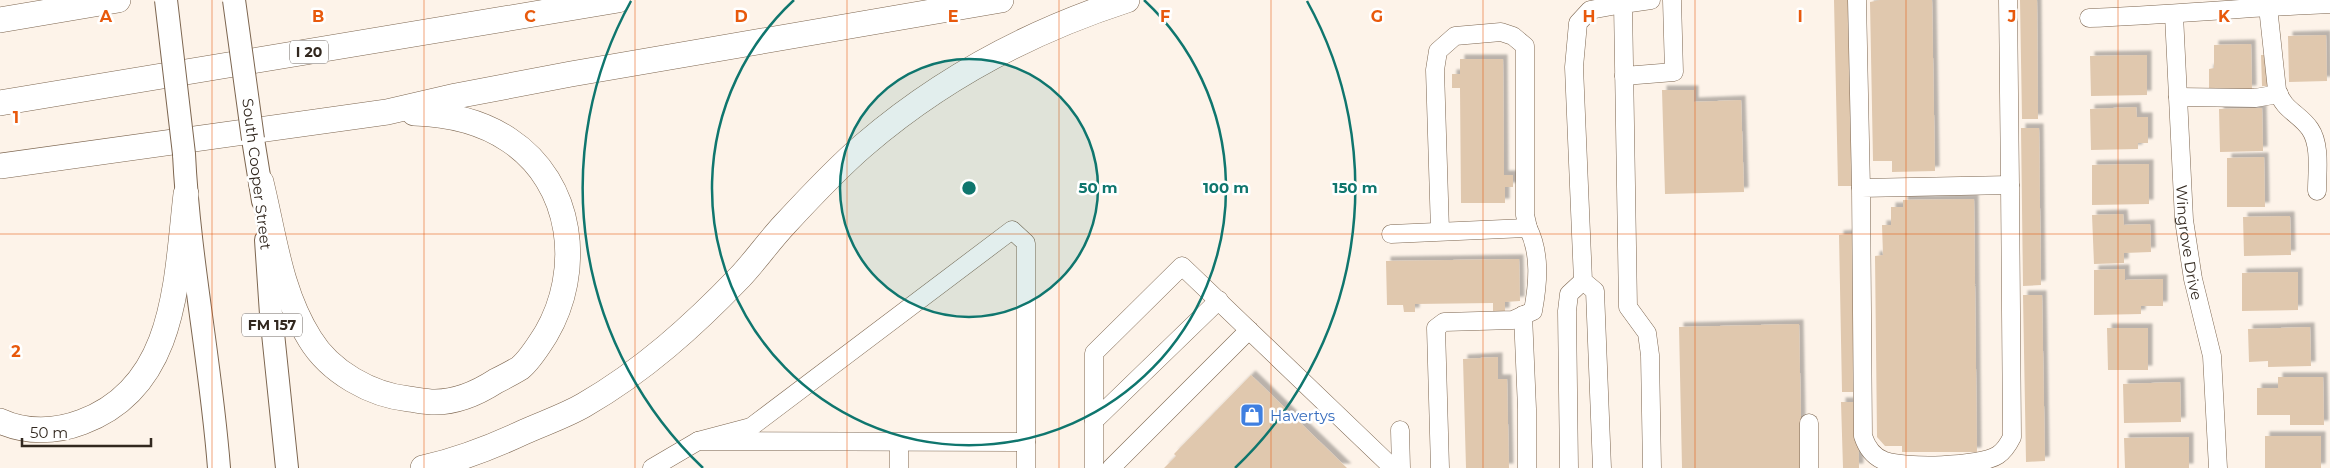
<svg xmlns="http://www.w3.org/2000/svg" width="2330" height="468" font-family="Montserrat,sans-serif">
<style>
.building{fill:#e0c8ae;filter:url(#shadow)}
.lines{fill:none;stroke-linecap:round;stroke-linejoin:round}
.minor-casing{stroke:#7d6650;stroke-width:19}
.major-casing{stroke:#7d6650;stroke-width:24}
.highway-casing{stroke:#7d6650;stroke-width:26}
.minor{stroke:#fff;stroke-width:18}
.major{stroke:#fff;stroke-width:22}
.highway{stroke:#fff;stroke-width:25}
.major-bridge-casing{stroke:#7d6650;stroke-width:24;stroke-linecap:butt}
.major-bridge{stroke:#fff;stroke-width:22}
.grid{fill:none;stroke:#e8590c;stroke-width:1;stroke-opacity:0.55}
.ring{fill:none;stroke:#0f766e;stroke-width:2.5}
.labels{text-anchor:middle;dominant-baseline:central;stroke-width:5;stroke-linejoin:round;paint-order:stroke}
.shield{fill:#fff;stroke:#706862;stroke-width:1}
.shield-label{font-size:14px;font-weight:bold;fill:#32281f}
.street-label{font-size:15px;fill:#32281f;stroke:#fff}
.shop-label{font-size:15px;fill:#366cbe;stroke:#fff;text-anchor:start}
.grid-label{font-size:16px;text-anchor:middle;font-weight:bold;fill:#e8590c;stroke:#fff;stroke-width:5;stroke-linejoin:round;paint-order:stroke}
.centre{fill:#0f766e;stroke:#fff;stroke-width:2.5}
.ring-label{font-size:15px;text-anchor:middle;font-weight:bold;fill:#0f766e;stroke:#fff;stroke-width:5;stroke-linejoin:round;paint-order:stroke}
</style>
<defs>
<filter id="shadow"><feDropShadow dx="4.5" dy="-4.5" stdDeviation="1" flood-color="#0004"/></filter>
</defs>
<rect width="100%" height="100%" fill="#fdf3e9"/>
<path class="building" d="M1834,0h16l5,186h-17z
M1880,0h52l3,171 -43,1v-11h-19l-3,-159z
M2020,0h17l1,119h-16z
M2326,35l1,46 -38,1 -1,-46z
M2251,44l1,46 -43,1v-22l5,-1v-23z
M2147,55v40l-56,1 -1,-40z
M2261,55h12l1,31h-12z
M1460,59h43l1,116h9v12h-8v16h-44l-1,-115h-8v-14h8z
M1662,90h32v12l47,-2 3,92 -79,2z
M2136,107l1,10h11v26h-10v6l-47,1 -1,-41z
M2262,108l1,43 -43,1 -1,-43z
M2021,128h18l2,157 -18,1z
M2264,157l1,50h-38v-49z
M2149,164v40l-57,1v-40z
M1974,199l3,253h-75v-6h-17l-8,-9 -2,-181 8,-1 -1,-30h9v-18h12v-7z
M2123,214l1,11 26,-1 1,28 -27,1v10l-30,1 -2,-49z
M2290,216l1,39 -47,1 -1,-39z
M1855,234l3,158h-16l-3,-157z
M1519,259l1,42 -15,1v10l-12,1v-10l-78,1v8h-11l-1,-7h-16l-1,-44z
M2125,269v11l38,-1v27h-22v8l-47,1v-45z
M2298,272v38l-56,1v-38z
M2023,295h19l3,166 -19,1z
M1799,324l3,144h-120l-3,-141z
M2310,327l1,39 -43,1v-6l-19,1 -1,-33z
M2107,328h41v42h-40z
M1498,357v22h9l2,89h-43l-3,-109z
M1251,375l96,93h-183l12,-12 -2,-2z
M2278,377h45l1,48h-34v-10h-33v-27h21z
M2180,382l1,40 -57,1 -1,-39z
M1841,402h17l1,66h-16z
M2265,436h56v32h-56z
M2189,437v31h-64l-1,-30z"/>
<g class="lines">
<g class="minor-casing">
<g id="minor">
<path d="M1651,0l-28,4 5,303 19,26 3,22 2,113"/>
<path d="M1857,0l4,188"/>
<path d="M2008,0l2,185"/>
<path d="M2268,7l9,83c7,21 22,23 33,39 11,16 7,43 7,62"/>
<path id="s1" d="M2174,15l10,205 9,59 19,77 6,112"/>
<path d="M2089,18c81,-3 161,-11 241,-14"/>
<path d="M1624,76l50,-4 -2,-72"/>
<path d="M2178,97l77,1 24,-4"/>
<path d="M2010,185l2,252c-3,6 -8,14 -14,18 -18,12 -94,13 -113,6 -12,-4 -18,-13 -22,-25l-2,-248z"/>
<path d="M1440,231l-5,-161 3,-19 17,-15 46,-4 12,4 12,10v169l3,13"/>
<path d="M1391,234l137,-6c13,26 10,56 5,83l-20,9 -69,2 -8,6 4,140"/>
<path d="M1523,315l4,94v59"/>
<path d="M1094,421l125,-121"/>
<path d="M1809,423v45"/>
<path d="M1400,430l1,38"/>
<path d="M698,441l53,-14 261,-197 14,13v199"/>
<path d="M652,468l46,-27 328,1v26"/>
<path d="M899,468v-26"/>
<path d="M1094,468v-115l88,-87 211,202"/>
<path d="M1111,468l138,-138"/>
<path d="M1569,468l-2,-157 2,-17 14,-13"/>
<path d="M1602,468l-7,-177 -12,-10 -9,-214 4,-44 12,-13 33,-6"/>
</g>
</g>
<g class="major-casing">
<path id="major" d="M253,139l10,62
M184,154c5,105 27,209 35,314
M266,240l5,74 16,154"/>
</g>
<g class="highway-casing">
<path id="highway" d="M0,20l118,-20
M0,103l618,-103
M0,166l387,-54 69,-16 115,-22 430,-74
M261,182c13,53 19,110 49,157 20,33 61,56 99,60 8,1 17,3 26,3 22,0 44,-10 61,-21 8,-4 16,-8 24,-13 10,-8 19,-23 26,-34 37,-63 28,-151 -37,-194 -28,-19 -62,-26 -95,-27
M0,421c26,12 56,11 82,1 95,-35 94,-142 104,-228
M423,468c35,-8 69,-21 101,-36 20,-9 41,-16 60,-27 59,-34 109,-79 156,-128 16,-17 29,-36 45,-53 25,-27 51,-55 79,-79 78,-67 167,-114 263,-145"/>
</g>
<use href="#minor" class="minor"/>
<use href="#major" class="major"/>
<use href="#highway" class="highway"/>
<g class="major-bridge-casing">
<path id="major-bridge" d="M166,0l18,154
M234,0l19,139"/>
</g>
<use href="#major-bridge" class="major-bridge"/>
</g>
<path class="grid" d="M212,0v468M424,0v468M635,0v468M847,0v468M1059,0v468M1271,0v468M1483,0v468M1695,0v468M1906,0v468M2118,0v468M0,234h2330"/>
<circle cx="969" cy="188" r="129" fill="#0f766e" fill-opacity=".12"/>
<g class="ring">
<circle cx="969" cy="188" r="129"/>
<path d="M1144 0A257 257 0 1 1 794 0"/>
<path d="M703 468A386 386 0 0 1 631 1M1307 1A386 386 0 0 1 1235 468"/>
</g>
<defs>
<g id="shop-square" transform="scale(1.25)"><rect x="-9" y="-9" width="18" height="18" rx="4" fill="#3f7fe0" stroke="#fff"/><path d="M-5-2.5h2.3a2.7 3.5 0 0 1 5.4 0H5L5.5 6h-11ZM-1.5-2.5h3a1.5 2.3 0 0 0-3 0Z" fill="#fff"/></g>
</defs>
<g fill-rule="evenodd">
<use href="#shop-square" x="1252" y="415"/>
</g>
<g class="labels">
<g class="shield">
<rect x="290" y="40.5" width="38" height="23" rx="4"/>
<rect x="242" y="313.5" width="60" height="23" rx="4"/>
</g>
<g class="shield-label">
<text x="309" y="52">I 20</text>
<text x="272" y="325">FM 157</text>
</g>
<g class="street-label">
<text transform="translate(257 174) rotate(83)">South Cooper Street</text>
<text stroke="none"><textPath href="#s1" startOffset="228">Wingrove Drive</textPath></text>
</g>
<g class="shop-label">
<text x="1270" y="415">Havertys</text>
</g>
</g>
<g class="grid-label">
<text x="106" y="22">A</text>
<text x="318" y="22">B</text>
<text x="530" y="22">C</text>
<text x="741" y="22">D</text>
<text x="953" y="22">E</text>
<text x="1165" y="22">F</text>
<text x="1377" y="22">G</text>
<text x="1589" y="22">H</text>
<text x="1800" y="22">I</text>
<text x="2012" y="22">J</text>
<text x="2224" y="22">K</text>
<text x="16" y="123">1</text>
<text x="16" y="357">2</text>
</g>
<circle cx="969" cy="188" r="8" class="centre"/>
<g class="ring-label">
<text x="1098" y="193">50 m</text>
<text x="1226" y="193">100 m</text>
<text x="1355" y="193">150 m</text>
</g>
<path d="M22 438v8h129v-8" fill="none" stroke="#32281f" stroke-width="2.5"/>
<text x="30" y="438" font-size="15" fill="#32281f" stroke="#ffffff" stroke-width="4" paint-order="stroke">50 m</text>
</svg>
